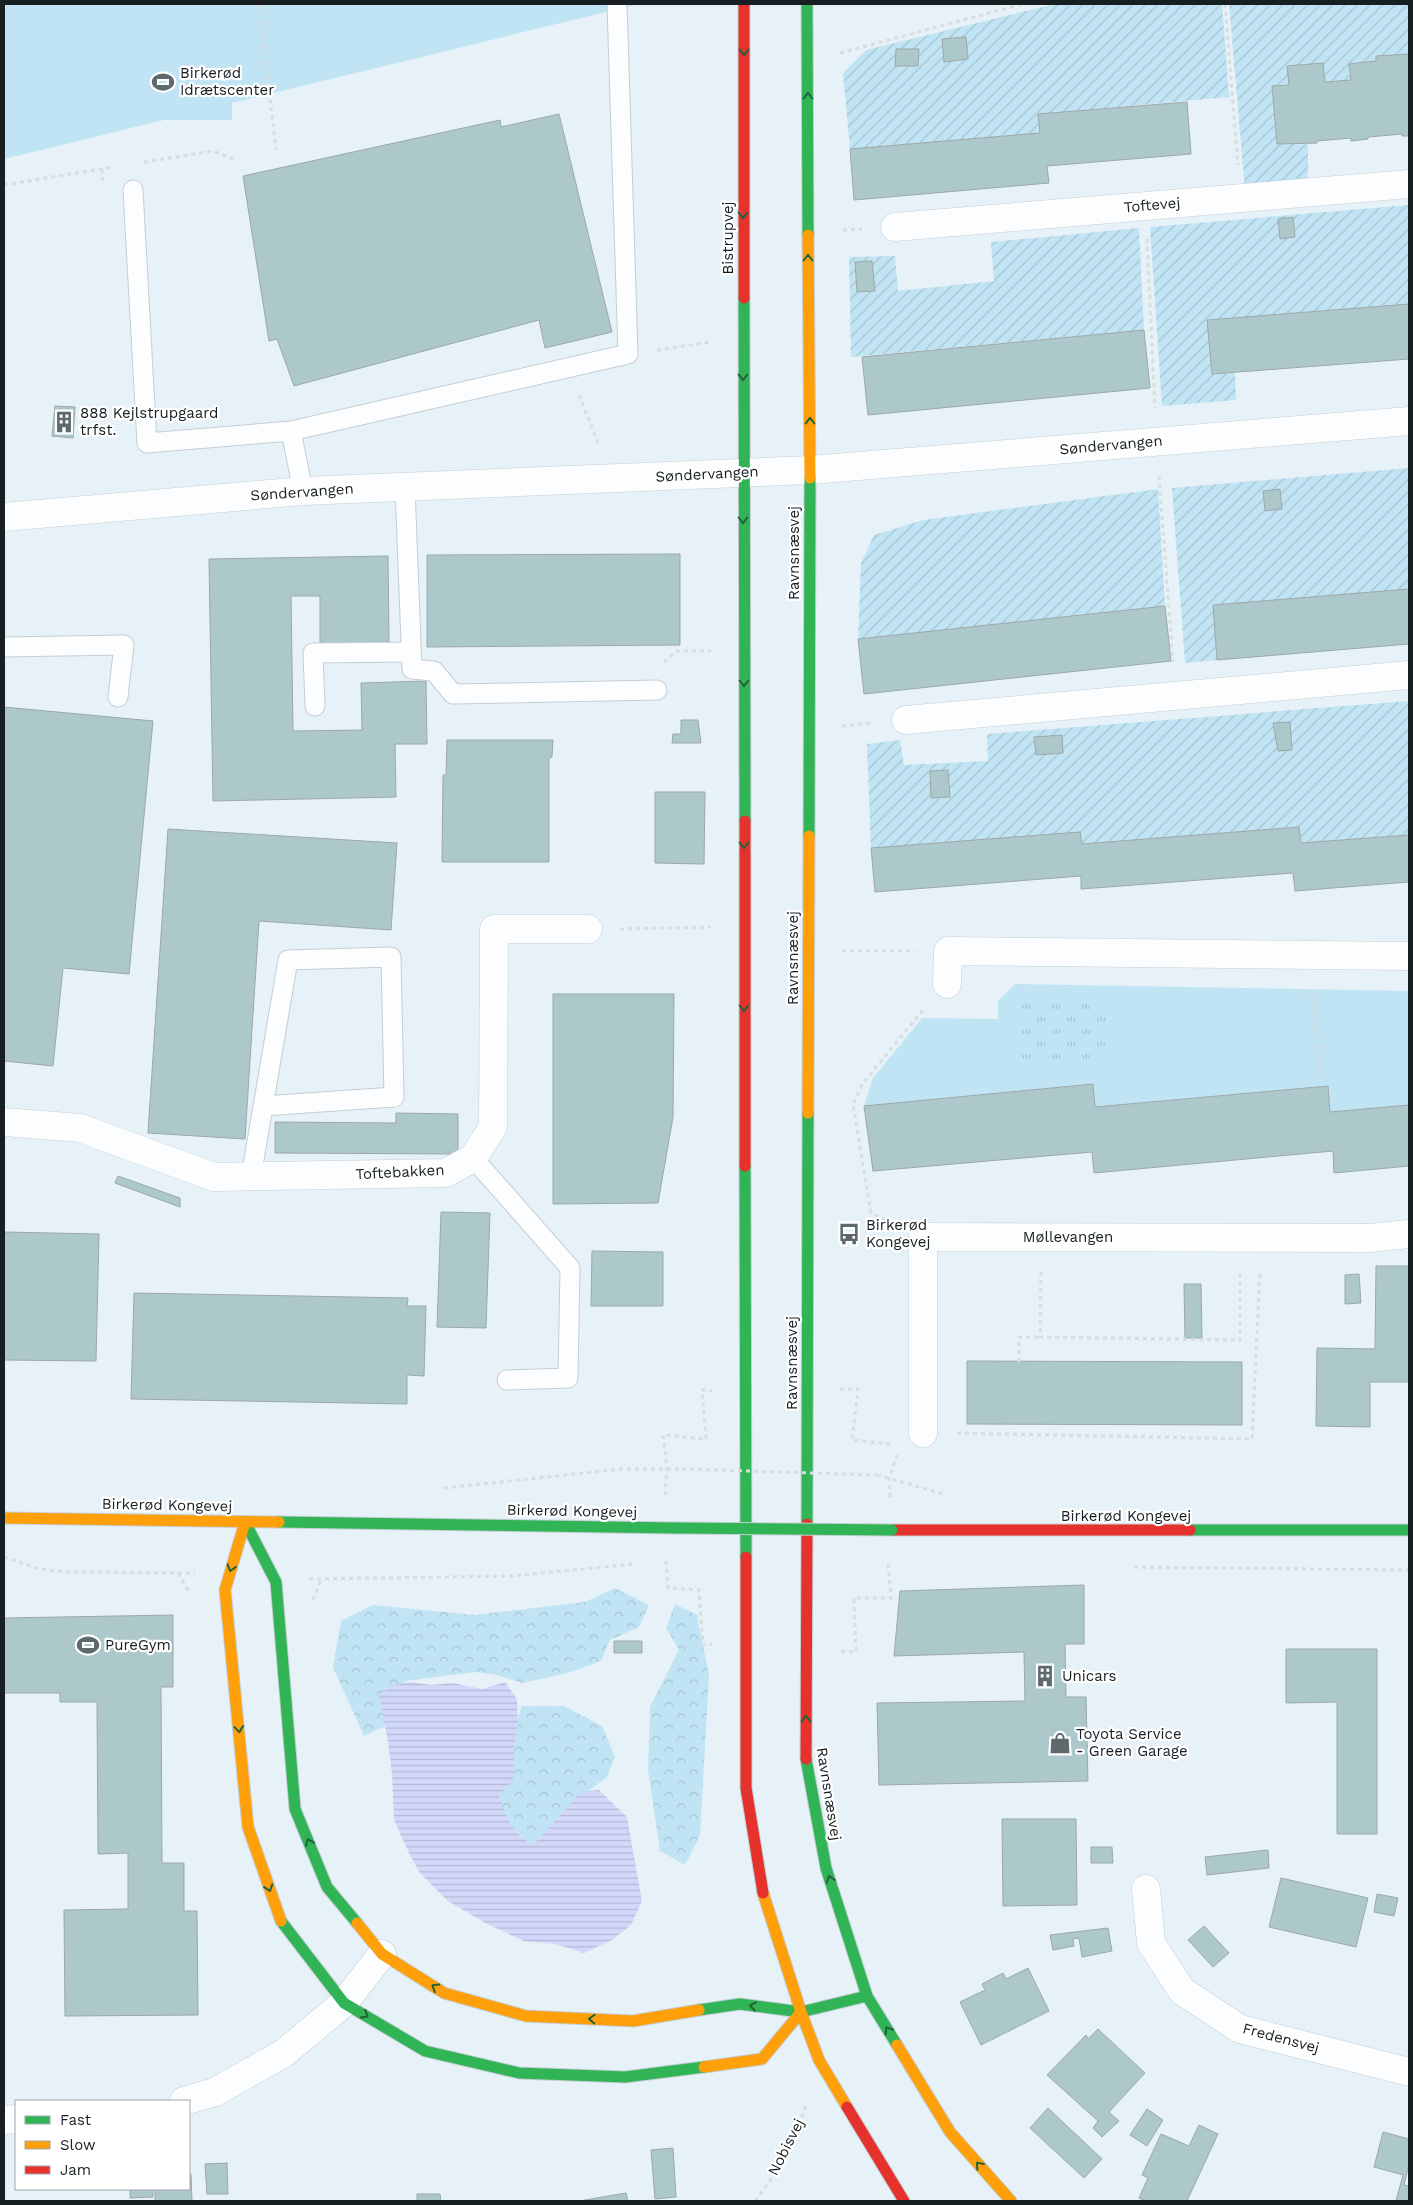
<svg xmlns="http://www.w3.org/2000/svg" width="1413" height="2205" font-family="'Work Sans',sans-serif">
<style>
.grass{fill:#c1e4f4}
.forest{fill:url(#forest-crowns)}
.park{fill:url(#park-tufts)}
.garden{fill:url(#garden-furrows)}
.water{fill:url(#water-rules)}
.building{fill:#adc8cb;stroke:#9da7a9}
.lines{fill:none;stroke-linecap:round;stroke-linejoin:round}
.lane-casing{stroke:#c5ced3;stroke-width:21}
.street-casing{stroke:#c5ced3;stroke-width:29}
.fast-casing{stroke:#c5ced3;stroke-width:13}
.slow-casing{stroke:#c5ced3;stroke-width:13}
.jam-casing{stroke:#c5ced3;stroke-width:13}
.path{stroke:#d8ddde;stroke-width:3;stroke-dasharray:4 4;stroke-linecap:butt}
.lane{stroke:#fbfdfe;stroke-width:19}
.street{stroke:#fbfdfe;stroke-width:28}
.fast{stroke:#30b455;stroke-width:11}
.slow{stroke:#ff9f0a;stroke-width:11}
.jam{stroke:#e5322d;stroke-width:11}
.fast-bridge-casing{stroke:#c5ced3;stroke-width:13;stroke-linecap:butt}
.path-bridge{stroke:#d8ddde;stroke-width:3;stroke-dasharray:4 4;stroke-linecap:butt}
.fast-bridge{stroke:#30b455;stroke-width:11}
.oneway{stroke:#226239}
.labels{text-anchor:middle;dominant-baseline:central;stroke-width:4.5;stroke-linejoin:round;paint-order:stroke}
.poi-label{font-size:15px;fill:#171f22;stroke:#fff;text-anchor:start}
.street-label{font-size:15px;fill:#171f22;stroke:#fff}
</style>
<defs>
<pattern id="forest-crowns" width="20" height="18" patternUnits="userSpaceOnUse" patternTransform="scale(1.25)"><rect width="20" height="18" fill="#c1e4f4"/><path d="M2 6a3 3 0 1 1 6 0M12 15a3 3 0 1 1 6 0" fill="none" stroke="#a5c3d1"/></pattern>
<pattern id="park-tufts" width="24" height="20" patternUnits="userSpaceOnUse" patternTransform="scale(1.25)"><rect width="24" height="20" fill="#c1e4f4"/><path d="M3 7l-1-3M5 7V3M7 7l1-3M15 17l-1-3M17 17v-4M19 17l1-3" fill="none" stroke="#a5c3d1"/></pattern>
<pattern id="garden-furrows" width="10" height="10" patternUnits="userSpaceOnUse" patternTransform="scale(1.25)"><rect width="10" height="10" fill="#c1e4f4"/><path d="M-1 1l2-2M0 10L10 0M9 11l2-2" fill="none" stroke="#a5c3d1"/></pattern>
<pattern id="water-rules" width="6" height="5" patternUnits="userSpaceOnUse" patternTransform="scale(1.25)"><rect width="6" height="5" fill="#d2d8f9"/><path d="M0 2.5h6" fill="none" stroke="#b4b9d5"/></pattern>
</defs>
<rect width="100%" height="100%" fill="#e6f2f8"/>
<path class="grass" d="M4,4h635l-407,99v17h-68l-160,39z
M1015,984l394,7v114l-79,7 -3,-26 -232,21 -2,-23 -229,22 9,-28 49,-60 76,1v-18z"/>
<path class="forest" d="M615,1588l34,17 -10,22 -29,13 -9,21 -33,12 -46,10 -25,-8 -21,-3 -71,9 -13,42 -28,13 -31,-69 8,-46 32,-16 101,10 111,-13z
M675,1604l22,11 12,61 -9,159 -15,30 -25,-14 -12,-81 2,-63 29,-57 -13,-22z
M522,1706h42l38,20 13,31 -8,20 -20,15 -55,54 -27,-26 -8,-32 9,-37z"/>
<path class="park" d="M1107,1000l-3,58 -82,10 -7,-67z"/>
<path class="garden" d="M1055,4h167l7,93 -191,17 2,19 -190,16 -7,-76 23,-23z
M1229,4h180v50l-33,2v5l-26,3 1,16 -26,2 -2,-19 -35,3 1,19 -17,1 5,58 22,-2v3l9,-1v42l-63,4z
M1409,205v99l-201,16 4,54 23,-1 1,27 -74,6 -12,-179z
M1139,228l5,102 -293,27 -2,-100 46,-1 3,35 96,-10 -3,-39z
M1409,468v121l-196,16 4,55 -32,3 -13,-175z
M1158,489l7,117 -307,33 3,-76 13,-28 49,-15z
M1409,701v134l-108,8 -2,-16 -217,17 -2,-12 -209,16 -4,-104 33,-4 4,25 84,-4 -1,-27z"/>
<path class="water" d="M411,1682l20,3 21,-2 30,6 23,-7 12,17 1,24 -4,24v30l-15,19c7,23 13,36 34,49l48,-53 18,-2 28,27 15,84 -11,24 -19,15 -28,13 -29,-9 -31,-3 -37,-17 -39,-23 -28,-28 -9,-16 -17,-37 -2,-46 -4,-33 -9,-46 12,-9z"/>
<path class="building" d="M966,37l2,22 -24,3 -2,-23z
M896,49h23l-1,17h-23z
M1409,54v82h-7v-2l-34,3v2l-17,2v-3l-34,3v2l-40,1 -5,-58 17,-1 -2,-19 36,-3 2,19 26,-2 -2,-16 27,-3v-5z
M1187,102l4,52 -144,12 2,17 -195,17 -4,-51 190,-16 -2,-19z
M559,114l53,218 -67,16 -6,-28 -245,66 -17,-47 -8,2 -26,-165 257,-56 1,7z
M1293,217l2,20 -15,2 -2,-20z
M872,261l3,30 -18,1 -2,-30z
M1409,304v55l-197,15 -5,-54z
M1144,330l6,58 -282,27 -6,-58z
M55,406l20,1 -2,31 -21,-2z
M1280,489l2,20 -17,2 -2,-20z
M680,554v91l-253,2v-92z
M388,556l1,86 -69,2v-48h-29l2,135 69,-1 -1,-47 65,-2 1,63h-32l1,53 -183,4 -4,-242z
M1409,589v55l-192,16 -4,-55z
M1165,606l6,55 -307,33 -6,-55z
M4,707l149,14 -24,253 -66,-6 -10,98 -49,-5z
M681,720h17l3,23h-29l1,-9h8z
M1290,722l2,28 -14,1 -5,-28z
M1062,735l1,18 -27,2 -2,-18z
M447,740h106l-1,17 -3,1v104h-107l1,-87h3z
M948,770l2,27 -19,1 -1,-27z
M655,792h50l-1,72 -49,-1z
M1299,827l2,16 108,-8v47l-114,9 -2,-18 -212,16v-13l-206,16 -4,-44 209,-16 2,12z
M168,829l229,14 -6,87 -132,-9 -14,218 -97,-6z
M553,994h121l-1,123 -15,86 -105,1z
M1093,1084l2,23 233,-21 2,26 79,-7v61l-75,7 -1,-22 -239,22 -2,-21 -219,19 -9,-65z
M396,1113l62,1v40l-183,-1v-31l121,1z
M118,1176l62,22v9l-65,-24z
M441,1212l49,1 -4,115 -49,-1z
M4,1232l95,2 -3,127 -92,-1z
M592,1251l71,1v54h-72z
M1376,1266h33v116h-39v45l-54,-1 1,-78 58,1z
M1359,1274l2,29 -16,1v-29z
M1184,1284h17l1,54h-17z
M134,1293l274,5 -1,8h19l-2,70 -17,-1v29l-276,-5z
M967,1361l275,1v63l-275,-1z
M1084,1585v59h-19l1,53h20l2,84 -209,4 -2,-82 148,-2 -1,-49 -130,4 6,-65z
M173,1615v72h-12l1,176h22v48h13l1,104 -133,1 -1,-106 64,-1v-56l-30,1 -1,-152h-37v-9h-56v-75z
M614,1641h28v12h-28z
M1286,1649h91v185h-40v-132l-51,1z
M1002,1819h74l1,86 -74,1z
M1091,1847h21l1,16h-22z
M1268,1850l1,18 -62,7 -2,-18z
M1281,1878l87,20 -12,49 -87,-20z
M1377,1894l21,4 -4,18 -20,-4z
M1204,1926l25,27 -16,14 -25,-27z
M1108,1928l4,23 -30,6 -3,-19 -6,1 1,7 -21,4 -3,-15z
M1028,1968l21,43 -68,34 -21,-43 25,-12 -3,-6 21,-11 3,6z
M1098,2029l47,44 -36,39 10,9 -17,16 -9,-9 5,-7 -51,-46 39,-40 2,4z
M1048,2108l54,51 -18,19 -54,-50z
M1147,2109l16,11 -16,26 -17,-11z
M1199,2125l19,9 -31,67h-41l-7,-3 9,-20 -6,-3 19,-41 28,12z
M1383,2132l26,7v25l-5,21 5,1v15h-13l7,-26 -29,-8z
M673,2148l3,49 -21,2 -4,-49z
M227,2163l1,31h-21l-2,-30z
M191,2174l1,27h-37v-12h34v-14z
M130,2189h23v8l-23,1z
M626,2193l2,8h-49z
M417,2194h23l1,7h-24z"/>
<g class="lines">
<g class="lane-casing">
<path id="lane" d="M133,190l14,253 144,-12 337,-77 -11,-350
M291,431l12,60
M405,487l7,182 22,2 19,23 204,-4
M4,647l120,-2 -6,52
M315,706l-2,-53 98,-1
M473,1158l97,110 -2,110 -61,2
M251,1177l37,-217 103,-3 3,140 -131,9"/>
</g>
<g class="street-casing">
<path id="street" d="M895,227l514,-43
M4,517l299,-26 507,-21 599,-49
M906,720l503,-45
M947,984l1,-33 461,5
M4,1122l76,6 134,49 232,-4 27,-15 20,-31 1,-198h94
M923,1433v-196l447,1 39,-4
M1146,1889l5,54 31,48 58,38 169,43
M184,2101l31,-9 69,-39 60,-50 38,-49
M4,2120l12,-1"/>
</g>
<g class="fast-casing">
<path id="fast" d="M807,4l1,231
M744,298l1,523
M809,836l1,-358
M745,1166l1,391
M245,1522l31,60 19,227 32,78 30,36
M279,1522l397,6
M807,1524l1,-411
M1190,1530h219
M806,1759l20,109 41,128 30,49
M281,1921l63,82 81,48 94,22 106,4 79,-10
M699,2010l41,-6 61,8 66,-16"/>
</g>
<g class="slow-casing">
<path id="slow" d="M808,235l2,243
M808,1113l1,-277
M4,1518l275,4
M245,1522l-20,68 23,237 33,94
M763,1893l38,119 18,48 28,47
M357,1923l25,31 62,39 82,23 107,5 66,-11
M897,2045l53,87 61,69
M704,2067l58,-8 39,-47"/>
</g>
<g class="jam-casing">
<path id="jam" d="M744,4v294
M745,821v345
M892,1530h298
M746,1557v231l17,105
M806,1759l1,-235
M847,2107l57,94"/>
</g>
<path class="path" d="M259,4l17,146
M1225,4l13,161
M840,53l183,-49
M144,162l69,-11 23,9
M102,169l1,14
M4,185l109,-18
M843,230l19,-1
M1147,239l8,169
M657,350l53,-8
M579,395l20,50
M1159,476l14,186
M664,662l12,-11h35
M842,726l31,-3
M620,929l91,-2
M842,951h73
M1311,989l10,91
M893,1223l-22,-10 -18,-109 10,-21 61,-74
M1041,1272l-1,65 200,3v-69
M1019,1362v-25h21
M840,1389h18l-6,51 39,4
M957,1433l295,6 8,-169
M877,1475l67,19
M444,1488l177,-19h61
M665,1495l2,-27 -4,-33 43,4 -4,-49 10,1
M890,1497l-1,-18 8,-24
M4,1557l35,12 27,3 129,1
M666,1561l2,27 31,2 4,55 9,-1
M1134,1567l275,3
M178,1573l12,20
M309,1579l202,-3 123,-12
M313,1600l8,-20
M841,1651l15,1 -2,-54h37l-3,-35
M755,2201c21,-26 42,-65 51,-97"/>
<use href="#lane" class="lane"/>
<use href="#street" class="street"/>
<use href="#fast" class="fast"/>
<use href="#slow" class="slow"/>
<use href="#jam" class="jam"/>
<g class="fast-bridge-casing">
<path id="fast-bridge" d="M676,1528l216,2"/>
</g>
<path class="path-bridge" d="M682,1469l195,6"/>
<use href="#fast-bridge" class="fast-bridge"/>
</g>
<defs><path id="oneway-chevron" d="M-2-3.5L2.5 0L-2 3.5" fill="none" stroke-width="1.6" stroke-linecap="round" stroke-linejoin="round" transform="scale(1.25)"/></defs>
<g class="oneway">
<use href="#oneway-chevron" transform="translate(744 52) rotate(90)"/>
<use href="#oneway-chevron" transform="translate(808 96) rotate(-90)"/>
<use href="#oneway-chevron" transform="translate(743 215) rotate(90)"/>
<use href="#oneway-chevron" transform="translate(808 258) rotate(-90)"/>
<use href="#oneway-chevron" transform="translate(743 377) rotate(90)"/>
<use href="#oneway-chevron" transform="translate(810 421) rotate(-90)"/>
<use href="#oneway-chevron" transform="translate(743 520) rotate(90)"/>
<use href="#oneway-chevron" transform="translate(744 683) rotate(90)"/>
<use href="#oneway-chevron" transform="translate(744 845) rotate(90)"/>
<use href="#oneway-chevron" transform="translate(744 1008) rotate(90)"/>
<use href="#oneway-chevron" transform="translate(231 1568) rotate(107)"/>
<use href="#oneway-chevron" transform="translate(806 1719) rotate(-90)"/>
<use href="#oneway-chevron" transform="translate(239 1729) rotate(84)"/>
<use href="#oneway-chevron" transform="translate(309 1842) rotate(-113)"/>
<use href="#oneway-chevron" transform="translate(830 1879) rotate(-108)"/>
<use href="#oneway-chevron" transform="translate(269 1888) rotate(71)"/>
<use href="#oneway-chevron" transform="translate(435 1987) rotate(-148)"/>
<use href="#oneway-chevron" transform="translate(753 2006) rotate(-172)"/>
<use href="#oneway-chevron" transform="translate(365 2015) rotate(31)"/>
<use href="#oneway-chevron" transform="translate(592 2019) rotate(-177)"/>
<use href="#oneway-chevron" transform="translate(888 2030) rotate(-122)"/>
<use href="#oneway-chevron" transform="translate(979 2165) rotate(-131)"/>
</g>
<defs>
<g id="stadium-bare" transform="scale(1.725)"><path d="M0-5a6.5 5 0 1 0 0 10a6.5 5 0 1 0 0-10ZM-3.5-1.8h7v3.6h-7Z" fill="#5f696d" stroke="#fff" stroke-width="2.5" paint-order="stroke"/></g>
<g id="building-bare" transform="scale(1.725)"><path d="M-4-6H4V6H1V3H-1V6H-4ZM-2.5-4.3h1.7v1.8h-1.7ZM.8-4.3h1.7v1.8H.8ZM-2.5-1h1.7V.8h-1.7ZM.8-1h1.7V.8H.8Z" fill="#5f696d" stroke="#fff" stroke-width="2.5" paint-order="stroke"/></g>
<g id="bus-bare" transform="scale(1.725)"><path d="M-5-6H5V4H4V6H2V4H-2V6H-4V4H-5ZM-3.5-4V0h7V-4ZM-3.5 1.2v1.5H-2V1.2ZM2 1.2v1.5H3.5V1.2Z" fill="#5f696d" stroke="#fff" stroke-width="2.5" paint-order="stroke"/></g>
<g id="shop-bare" transform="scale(1.725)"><path d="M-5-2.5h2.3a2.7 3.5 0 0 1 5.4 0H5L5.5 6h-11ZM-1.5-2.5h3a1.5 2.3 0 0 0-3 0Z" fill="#5f696d" stroke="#fff" stroke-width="2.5" paint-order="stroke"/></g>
</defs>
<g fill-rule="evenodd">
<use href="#stadium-bare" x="163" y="82"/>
<use href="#building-bare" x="64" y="422"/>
<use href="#bus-bare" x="849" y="1234"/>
<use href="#stadium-bare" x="88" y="1645"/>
<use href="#building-bare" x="1045" y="1676"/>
<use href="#shop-bare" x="1060" y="1743"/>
</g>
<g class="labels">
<g class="poi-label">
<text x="180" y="73">Birkerød<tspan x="180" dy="17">Idrætscenter</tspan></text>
<text x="80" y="413">888 Kejlstrupgaard<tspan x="80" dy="17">trfst.</tspan></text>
<text x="866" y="1225">Birkerød<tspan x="866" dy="17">Kongevej</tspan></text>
<text x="105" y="1645">PureGym</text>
<text x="1062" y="1676">Unicars</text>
<text x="1076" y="1734">Toyota Service<tspan x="1076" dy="17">- Green Garage</tspan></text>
</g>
<g class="street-label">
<text transform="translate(1152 205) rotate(-5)">Toftevej</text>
<text transform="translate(728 238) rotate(-90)">Bistrupvej</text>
<text transform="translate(1111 445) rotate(-5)">Søndervangen</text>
<text transform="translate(707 474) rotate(-3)">Søndervangen</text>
<text transform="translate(302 492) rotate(-4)">Søndervangen</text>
<text transform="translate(794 553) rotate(-90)">Ravnsnæsvej</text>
<text transform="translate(793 958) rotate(-90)">Ravnsnæsvej</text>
<text transform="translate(400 1172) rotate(-3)">Toftebakken</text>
<text x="1068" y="1237">Møllevangen</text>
<text transform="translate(792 1363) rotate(-90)">Ravnsnæsvej</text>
<text transform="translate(167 1505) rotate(1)">Birkerød Kongevej</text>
<text transform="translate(572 1511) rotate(1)">Birkerød Kongevej</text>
<text x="1126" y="1516">Birkerød Kongevej</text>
<text transform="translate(829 1794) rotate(81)">Ravnsnæsvej</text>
<text transform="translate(1281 2038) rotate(15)">Fredensvej</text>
<text transform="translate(786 2147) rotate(-63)">Nobisvej</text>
</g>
</g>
<rect width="1413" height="2205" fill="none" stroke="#171f22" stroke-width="10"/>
<rect x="15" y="2100" width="175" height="90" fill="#ffffff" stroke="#a2a5a7"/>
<rect x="25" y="2116" width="25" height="8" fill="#30b455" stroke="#a2a5a7"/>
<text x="60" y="2125" font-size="15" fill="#171f22">Fast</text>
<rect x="25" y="2141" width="25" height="8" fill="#ff9f0a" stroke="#a2a5a7"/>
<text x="60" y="2150" font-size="15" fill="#171f22">Slow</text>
<rect x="25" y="2166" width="25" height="8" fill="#e5322d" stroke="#a2a5a7"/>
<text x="60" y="2175" font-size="15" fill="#171f22">Jam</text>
</svg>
